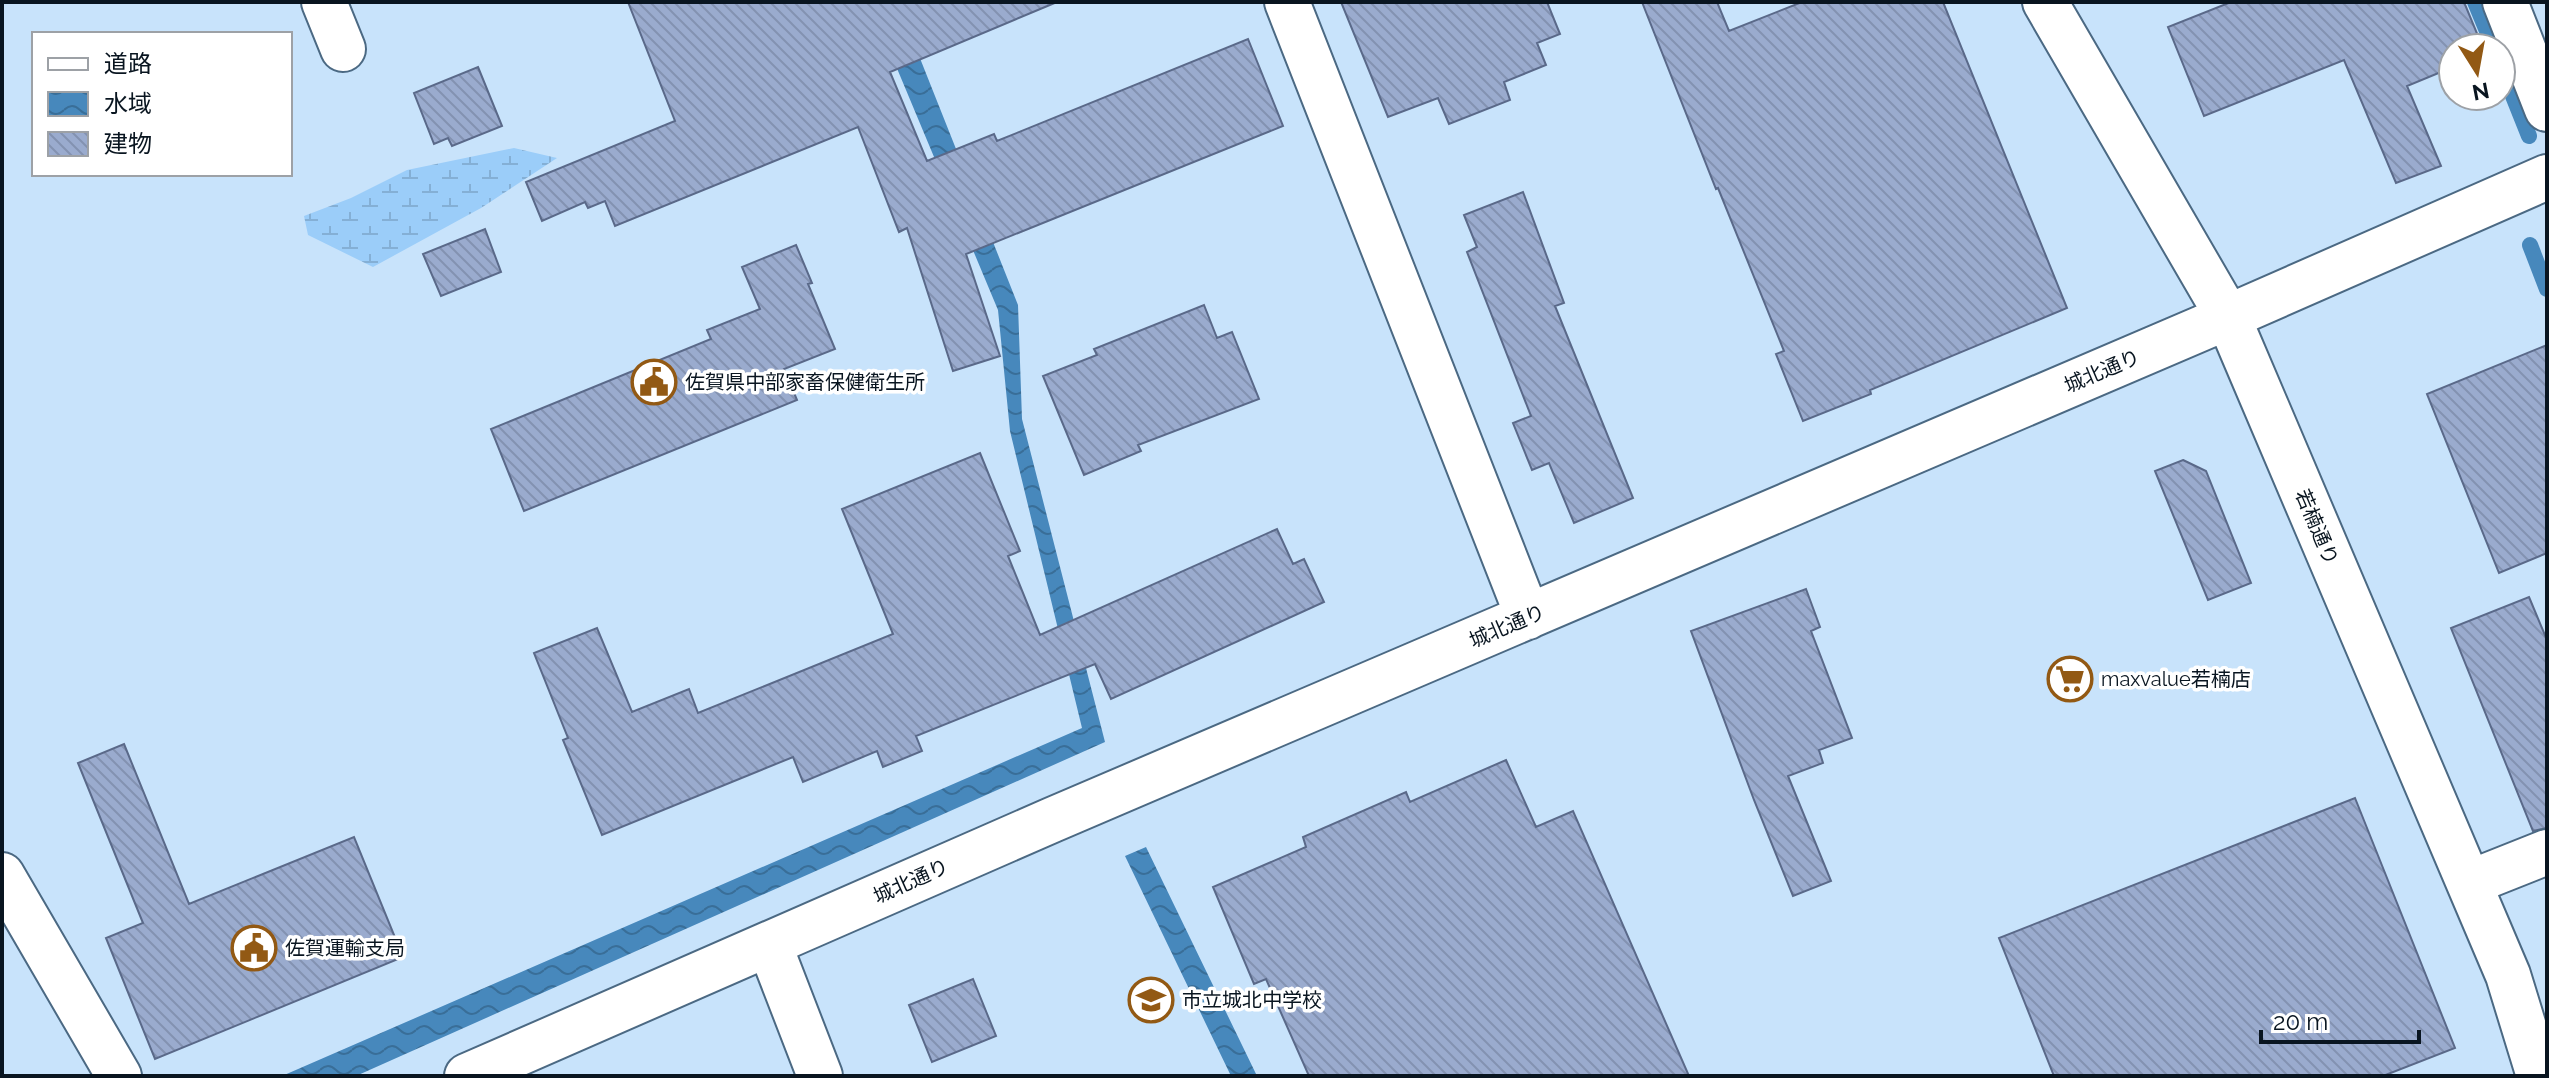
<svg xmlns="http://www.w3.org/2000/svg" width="2549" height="1078" font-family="Raleway,'Noto Sans JP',sans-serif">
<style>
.wetland{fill:url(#wetland-marsh)}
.water{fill:url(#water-waves)}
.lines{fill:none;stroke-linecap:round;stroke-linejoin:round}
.stream{stroke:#4788bc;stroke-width:16}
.building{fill:url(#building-back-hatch);stroke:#5a6989;stroke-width:2}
.minor-casing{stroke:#4b6983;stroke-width:48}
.minor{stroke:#fff;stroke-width:44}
.labels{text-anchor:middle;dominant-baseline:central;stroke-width:7;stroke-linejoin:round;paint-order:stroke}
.street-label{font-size:20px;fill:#091520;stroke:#fff}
.poi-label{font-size:20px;fill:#091520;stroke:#fff;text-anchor:start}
</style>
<defs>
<pattern id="wetland-marsh" width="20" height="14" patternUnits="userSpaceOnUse" patternTransform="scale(2)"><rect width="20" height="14" fill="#9bcdf9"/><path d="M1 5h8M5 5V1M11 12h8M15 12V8" fill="none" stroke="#84afd5"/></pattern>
<pattern id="water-waves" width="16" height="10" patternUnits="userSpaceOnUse" patternTransform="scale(2)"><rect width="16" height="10" fill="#4788bc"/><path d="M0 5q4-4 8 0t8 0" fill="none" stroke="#396e98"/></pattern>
<pattern id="building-back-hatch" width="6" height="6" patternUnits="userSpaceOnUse" patternTransform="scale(2)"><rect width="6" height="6" fill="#9aabce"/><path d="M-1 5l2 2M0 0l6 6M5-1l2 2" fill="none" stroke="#8392b1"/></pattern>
</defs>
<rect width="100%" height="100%" fill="#c8e3fb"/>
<path class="wetland" d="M514,148l43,10 -76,50 -108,59 -65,-32 -4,-19 47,-18 56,-28z"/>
<path class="water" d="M904,18l114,287 4,114 83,323 -749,334h-74l800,-348 -72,-297 -12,-121 -120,-287z
M1146,847l111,229h-26l-106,-220z"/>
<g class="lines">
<path class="stream" d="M2475,2l19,46
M2501,66l28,70
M2530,245l17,44"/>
</g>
<path class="building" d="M628,2h429l-167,70 37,89 67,-27 3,7 251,-102 35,87 -317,128 34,102 -47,15 -46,-143 -8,4 -41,-105 -243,99 -10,-25 -17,7 -3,-6 -43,19 -16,-39 149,-61z
M1341,2h206l13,32 -23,9 9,22 -42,17 6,18 -61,24 -11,-26 -50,19z
M1642,2h75l12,29 73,-29h141l124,306 -197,82 1,4 -68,27 -27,-67 8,-3 -66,-163 -2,1z
M2231,2h233l19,46h-30v19l-46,19 34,80 -45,17 -52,-123 -140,56 -36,-89z
M478,67l24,59 -50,20 -4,-8 -14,6 -20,-51z
M1523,192l41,111 -9,3 78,192 -59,25 -25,-60 -17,7 -19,-47 18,-7 -64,-164 10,-5 -13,-32z
M485,229l16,43 -60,24 -18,-42z
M796,245l16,38 -4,1 27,65 -51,20 13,31 -273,111 -33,-82 220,-90 -4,-9 53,-21 -18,-42z
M1204,305l13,33 15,-6 27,67 -121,46 3,6 -57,24 -41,-99 54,-21 -3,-6z
M2547,345v208l-48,20 -72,-179z
M980,453l40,98 -12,5 32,79 237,-106 16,35 11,-5 20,43 -213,97 -16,-35 -179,72 6,15 -39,16 -6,-16 -74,31 -10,-25 -191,78 -39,-95 5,-2 -34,-85 63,-25 35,84 57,-23 9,24 195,-79 -51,-125z
M2183,460l23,11 45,112 -43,17 -53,-129z
M1806,589l14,38 -9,4 41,107 -33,12 4,13 -35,13 43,105 -38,15 -39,-96 -63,-169z
M2529,597l18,43v188l-14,3 -82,-203z
M124,744l65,160 165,-67 49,120 -248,102 -49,-121 37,-15 -65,-160z
M1506,760l30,67 37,-16 116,265h-380l-43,-97 -12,5 -41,-97 93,-40 -3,-10 103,-45 4,10z
M2355,798l100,250 -72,28h-329l-55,-138z
M973,979l23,57 -64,26 -23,-57z"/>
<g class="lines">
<g class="minor-casing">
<path id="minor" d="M324,2l19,47
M1287,2l241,615
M2045,2l183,315 280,658 31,101
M2505,2l42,107
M2,875l117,201
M2469,883l78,-31
M769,944l51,132
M467,1076l585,-256 1176,-503 319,-140"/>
</g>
<use href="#minor" class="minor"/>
</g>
<defs>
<g id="civic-ring" transform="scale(2.3)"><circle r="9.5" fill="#fff" stroke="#925914" stroke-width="1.5"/><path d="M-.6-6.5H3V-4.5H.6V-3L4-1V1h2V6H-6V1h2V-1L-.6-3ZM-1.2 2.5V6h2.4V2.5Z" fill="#925914"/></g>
<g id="supermarket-ring" transform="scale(2.3)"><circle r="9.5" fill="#fff" stroke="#925914" stroke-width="1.5"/><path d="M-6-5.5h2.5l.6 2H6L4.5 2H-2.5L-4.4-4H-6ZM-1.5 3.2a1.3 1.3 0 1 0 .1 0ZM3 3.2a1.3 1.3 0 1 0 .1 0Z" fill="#925914"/></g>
<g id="school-ring" transform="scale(2.3)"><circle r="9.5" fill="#fff" stroke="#925914" stroke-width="1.5"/><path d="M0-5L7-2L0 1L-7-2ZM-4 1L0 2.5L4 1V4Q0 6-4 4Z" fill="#925914"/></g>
</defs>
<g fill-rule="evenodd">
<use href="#civic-ring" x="654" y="382"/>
<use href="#supermarket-ring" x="2070" y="679"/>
<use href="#civic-ring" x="254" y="948"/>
<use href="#school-ring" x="1151" y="1000"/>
</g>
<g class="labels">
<g class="street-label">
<text transform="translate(2102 371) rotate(-23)">城北通り</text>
<text transform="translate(2317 527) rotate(67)">若楠通り</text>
<text transform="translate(1507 626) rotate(-23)">城北通り</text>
<text transform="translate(911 881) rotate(-24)">城北通り</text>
</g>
<g class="poi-label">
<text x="685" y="382">佐賀県中部家畜保健衛生所</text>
<text x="2101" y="679">maxvalue若楠店</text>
<text x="285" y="948">佐賀運輸支局</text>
<text x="1182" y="1000">市立城北中学校</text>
</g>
</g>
<rect width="2549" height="1078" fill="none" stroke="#091520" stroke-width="8"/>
<rect x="32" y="32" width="260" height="144" fill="#ffffff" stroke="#9da1a6" stroke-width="2"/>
<rect x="48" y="58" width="40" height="12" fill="#ffffff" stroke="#9da1a6" stroke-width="2"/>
<text x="104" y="72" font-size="24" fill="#091520">道路</text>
<rect x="48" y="92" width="40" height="24" fill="url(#water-waves)" stroke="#9da1a6" stroke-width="2"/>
<text x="104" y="112" font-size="24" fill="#091520">水域</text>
<rect x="48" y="132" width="40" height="24" fill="url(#building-back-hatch)" stroke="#9da1a6" stroke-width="2"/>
<text x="104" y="152" font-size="24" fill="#091520">建物</text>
<g transform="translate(2477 72) rotate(169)"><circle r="38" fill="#ffffff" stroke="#9da1a6" stroke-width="2"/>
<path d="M0-6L14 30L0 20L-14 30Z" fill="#925914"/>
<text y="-12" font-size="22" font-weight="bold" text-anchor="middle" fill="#091520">N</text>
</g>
<path d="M2261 1030v12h158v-12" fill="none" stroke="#091520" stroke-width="4"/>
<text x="2273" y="1030" font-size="24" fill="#091520" stroke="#ffffff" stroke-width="6" paint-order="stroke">20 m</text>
</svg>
